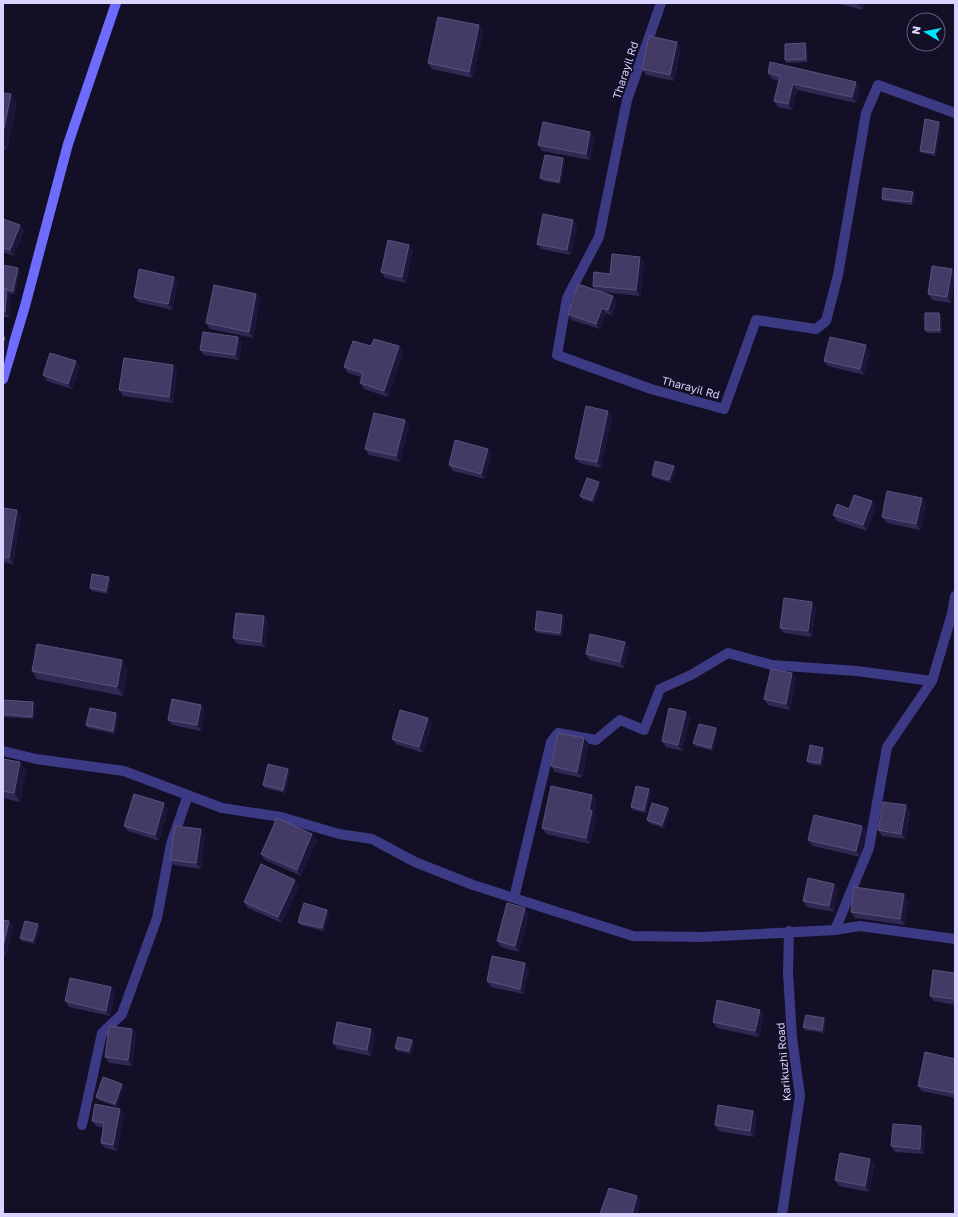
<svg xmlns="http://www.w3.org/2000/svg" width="958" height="1217" font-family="'Golos Text',sans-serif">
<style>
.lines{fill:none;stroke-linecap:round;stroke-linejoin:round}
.street{stroke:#3d3a85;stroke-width:10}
.secondary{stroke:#6f6bff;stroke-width:10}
.wall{fill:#312854}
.shaded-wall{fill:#1d163a}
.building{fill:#433a66;stroke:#5a527e}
.labels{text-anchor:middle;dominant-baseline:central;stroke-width:3.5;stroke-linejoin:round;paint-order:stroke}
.street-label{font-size:11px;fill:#d9d4ff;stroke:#130f26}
</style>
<rect width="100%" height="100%" fill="#130f26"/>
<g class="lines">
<path class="street" d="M661,3l-34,97 -28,137 -32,61 -10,57 94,34 73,20 32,-89 60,9 10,-8 12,-46 28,-162 12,-28 77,28
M3,751l33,8 88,12 98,37 59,9 58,17 33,5 43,23 58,23 160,51 70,1 132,-7 25,-4 95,13
M514,898l37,-156 7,-9 38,7 24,-20 24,10 16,-41 31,-14 37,-22 44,12 85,6 75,10
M835,930l34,-82 18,-101 45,-66 20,-67 3,-18
M82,1125l20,-92 20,-19 35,-96 14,-74 17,-49
M782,1214l18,-118 -8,-58 -4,-65 1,-42"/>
<path class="secondary" d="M3,379l22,-73 43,-162 48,-141"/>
</g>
<path class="wall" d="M836,3h28l-1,7z
M483,31l-10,47 -41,-9 -4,-6z
M807,46l1,16 -21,1 -2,-3z
M681,48l-7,33 -28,-6 -4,-6z
M768,73l92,15 -4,15 -59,-13 -5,20 -14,-3 -4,-6 5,-20 -7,-2z
M3,93l8,1 6,9 -10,47 -4,-1z
M941,124l-5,32 -14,-3 -2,-2z
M590,132l4,6 -4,22 -48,-9 -4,-6z
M563,158l2,2 -4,24 -18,-3 -3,-3z
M913,192l2,3 -2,10 -29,-4 -2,-2z
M3,219l17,6 4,6 -10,25 -11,-4z
M573,220l4,6 -6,29 -30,-6 -4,-5z
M413,250l-7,33 -21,-5 -4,-6z
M644,262l-4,34 -37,-4 14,9 -5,15 -6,-3 -6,16 -28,-9 -4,-6 27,-24 -2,-4 17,-12z
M3,265l15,3 2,3 -5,23 -5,-1 1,2 -2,22h-6z
M932,266l19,37 -19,-3 -4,-6z
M174,277l4,6 -6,27 -34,-8 -4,-5z
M256,294l4,6 -7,38 -43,-9 -4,-6z
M939,313l2,3 1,17h-15l-2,-3z
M238,337l4,6 -3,17 -35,-5 -4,-5z
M371,346l32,6 -15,45 -24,-8 -4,-6 1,-6 -13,-4 -4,-6z
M870,351l-6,24 -36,-9 -4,-5z
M173,365l4,6 -4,32 -50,-7 -4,-6z
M80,367l-8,22 -25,-8 -4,-6z
M608,411l4,6 -11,51 -22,-5 -4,-5z
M405,420l4,6 -9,36 -31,-7 -4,-6z
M492,454l-7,25 -32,-8 -4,-6z
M674,466l2,3 -5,14 -17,-5 -2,-3z
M599,482l2,3 -7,18 -12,-4 -2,-3z
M922,498l4,6 -6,26 -33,-7 -5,-6z
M872,501l4,5 -9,25 -30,-10 -4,-6z
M3,508l18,8 -8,48 -10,-2z
M111,580l-3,14 -16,-3 -2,-3z
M816,608l-4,29 -28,-4 -4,-5z
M562,615l3,3 -3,18 -25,-3 -2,-3z
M268,622l-3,25 -28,-3 -4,-6z
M625,642l4,6 -5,20 -34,-8 -4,-6z
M128,668l-5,28 -86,-17 -5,-8z
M792,673l4,6 -6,31 -22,-5 -4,-6z
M3,700l30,2 3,3 -2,14 -31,-2z
M205,711l-4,20 -29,-6 -4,-5z
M686,712l4,6 -8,33 -16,-4 -4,-6z
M116,713l2,3 -3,18 -27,-6 -2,-3z
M428,718l4,6 -9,29 -27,-9 -4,-5z
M718,731l-5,20 -18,-5 -2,-3z
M584,738l5,6 -7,34 -27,-6 -4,-6z
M825,751l-3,15 -13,-2 -2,-3z
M3,759l17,3 6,9 -6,31 -17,-4z
M290,772l-5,21 -20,-5 -2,-3z
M651,792l-5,21 -13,-3 -2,-3z
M592,795l4,6 -2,12 2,4 -6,27 -44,-10 -4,-6z
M906,805l4,6 -4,28 -24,-3 -4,-6z
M668,808l2,3 -6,17 -15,-5 -2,-3z
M168,809l-9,32 -31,-10 -4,-5z
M862,826l4,6 -6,25 -47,-11 -5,-6z
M205,835l-4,34 -27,-4 -4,-5z
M317,840l-16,36 -36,-16 -4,-6z
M834,884l4,5 -4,23 -27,-5 -4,-6z
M299,886l-17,37 -34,-15 -4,-6z
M908,900l-3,25 -50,-7 -4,-6z
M327,910l2,3 -5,18 -24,-6 -2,-3z
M529,914l-10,38 -18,-5 -4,-6z
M3,920l6,1 4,6 -7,28h-3z
M38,924l2,3 -5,17 -13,-3 -2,-3z
M529,969l-5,25 -33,-7 -4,-6z
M955,973v32l-21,-4 -4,-5z
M111,987l4,6 -5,23 -41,-9 -4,-6z
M764,1016l-5,21 -42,-9 -4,-6z
M824,1018l2,3 -2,12 -19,-3 -2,-3z
M132,1029l4,6 -4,31 -23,-3 -4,-6z
M375,1035l-4,21 -34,-7 -4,-6z
M412,1040l2,3 -3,11 -14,-3 -2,-3z
M955,1059v39l-33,-7 -4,-5z
M122,1084l2,3 -7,20 -19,-7 -2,-3z
M753,1111l4,6 -3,20 -35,-6 -4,-6z
M124,1115l-7,36 -12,-3 -4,-5 2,-15 -7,-2 -4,-5z
M925,1132l-1,22 -29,-2 -4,-6z
M875,1164l-6,28 -30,-6 -4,-6z"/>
<path class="shaded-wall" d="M859,3h5l-1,7 -5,-6z
M479,25l4,6 -10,47 -4,-6z
M677,42l4,6 -7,33 -4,-6z
M805,43l2,3 1,16 -2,-3z
M856,82l4,6 -4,15 -4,-6z
M793,84l4,6 -5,20 -4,-6z
M11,94l6,9 -10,47 -4,-6v-11z
M939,122l2,2 -5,32 -2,-3z
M590,132l4,6 -4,22 -4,-6z
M563,158l2,2 -4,24 -2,-2z
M913,192l2,3 -2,10 -2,-3z
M573,220l4,6 -6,29 -4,-5z
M20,225l4,6 -10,25 -4,-6z
M409,245l4,5 -7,33 -4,-6z
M640,257l4,5 -4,34 -4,-6z
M18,268l2,3 -5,23 -2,-3z
M952,269l3,5v6l-4,23 -4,-6z
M174,277l4,6 -6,27 -4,-6z
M7,289l4,6 -2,22 -4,-5z
M256,294l4,6 -7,38 -4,-6z
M613,296l4,5 -5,15 -4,-6z
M602,308l4,5 -6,16 -4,-5z
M939,313l2,3 1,17 -2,-3z
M5,337l4,6 -6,26v-25z
M238,337l4,6 -3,17 -4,-5z
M866,345l4,6 -6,24 -4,-6z
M399,346l4,6 -15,45 -4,-6z
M76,361l4,6 -8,22 -4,-5z
M173,365l4,6 -4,32 -4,-6z
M608,411l4,6 -11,51 -4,-6z
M405,420l4,6 -9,36 -4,-6z
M488,449l4,5 -7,25 -4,-5z
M674,466l2,3 -5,14 -2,-3z
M599,482l2,3 -7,18 -2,-3z
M922,498l4,6 -6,26 -4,-6z
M872,501l4,5 -9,25 -4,-6z
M17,510l4,6 -8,48 -4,-6z
M109,577l2,3 -3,14 -2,-3z
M812,602l4,6 -4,29 -4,-6z
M562,615l3,3 -3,18 -2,-3z
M264,616l4,6 -3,25 -4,-5z
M625,642l4,6 -5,20 -4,-6z
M122,660l6,8 -5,28 -6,-9z
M792,673l4,6 -6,31 -4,-6z
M33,702l3,3 -2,14 -2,-2z
M201,705l4,6 -4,20 -4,-6z
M686,712l4,6 -8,33 -4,-6z
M116,713l2,3 -3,18 -2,-3z
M428,718l4,6 -9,29 -4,-6z
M716,728l2,3 -5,20 -2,-3z
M584,738l5,6 -7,34 -5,-6z
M823,748l2,3 -3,15 -2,-3z
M20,762l6,9 -6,31 -6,-9z
M288,769l2,3 -5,21 -2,-3z
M649,789l2,3 -5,21 -2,-3z
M592,795l4,6 -2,12 2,4 -6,27 -4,-6 3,-28z
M164,803l4,6 -9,32 -4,-6z
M906,805l4,6 -4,28 -5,-5z
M668,808l2,3 -6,17 -2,-3z
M862,826l4,6 -6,25 -4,-6z
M201,829l4,6 -4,34 -5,-6z
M312,834l5,6 -16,36 -4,-6z
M295,880l4,6 -17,37 -4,-6z
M834,884l4,5 -4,23 -5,-6z
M904,894l4,6 -3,25 -5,-6z
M525,908l4,6 -10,38 -4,-6z
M327,910l2,3 -5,18 -2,-3z
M9,921l4,6 -7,28 -3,-5v-3z
M38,924l2,3 -5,17 -2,-3z
M525,963l4,6 -5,25 -4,-5z
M111,987l4,6 -5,23 -4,-5z
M760,1010l4,6 -5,21 -4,-6z
M824,1018l2,3 -2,12 -2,-3z
M132,1029l4,6 -4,31 -4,-6z
M371,1029l4,6 -4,21 -4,-6z
M412,1040l2,3 -3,11 -2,-3z
M122,1084l2,3 -7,20 -2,-3z
M120,1109l4,6 -7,36 -4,-6z
M753,1111l4,6 -3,20 -4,-6z
M921,1126l4,6 -1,22 -4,-5z
M870,1159l5,5 -6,28 -4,-6z
M637,1196l4,6 -4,12h-5z"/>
<path class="building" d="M438,17l41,8 -10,47 -41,-9z
M649,36l28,6 -7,33 -28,-6z
M805,43l1,16 -21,1v-16z
M770,62l86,20 -4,15 -59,-13 -5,20 -14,-3 6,-25 -12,-3z
M3,93l8,1 -8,39z
M925,119l14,3 -5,31 -14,-2z
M543,122l47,10 -4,22 -48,-9z
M545,155l18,3 -4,24 -19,-4z
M883,188l30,4 -2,10 -29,-3z
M543,214l30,6 -6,30 -30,-6z
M3,219l17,6 -10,25 -7,-2z
M388,240l21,5 -7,32 -21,-5z
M612,254l28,3 -4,33 -43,-4 1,-14 16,2z
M3,265l15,3 -5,23 -6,-1v-1h-4z
M932,266l20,3 -5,28 -19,-3z
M139,269l35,8 -6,27 -34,-7z
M578,284l35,12 -5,14 -6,-2 -6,16 -28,-10z
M214,285l42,9 -7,38 -43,-9z
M3,289h4l-2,23 -2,-1z
M925,313h14l1,17h-15z
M203,332l35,5 -3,18 -35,-5z
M3,337h2l-2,7z
M830,337l36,8 -6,24 -36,-8z
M374,339l25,7 -15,45 -24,-8 3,-10 -19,-6 9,-26 18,5z
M50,353l26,8 -8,23 -25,-9z
M124,358l49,7 -4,32 -50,-7z
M586,406l22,5 -11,51 -22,-4z
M374,413l31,7 -9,36 -31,-7z
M455,440l33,9 -7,25 -32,-9z
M655,461l19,5 -5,14 -17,-5z
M587,478l12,4 -7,18 -12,-4z
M887,491l35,7 -6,26 -34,-7z
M854,495l18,6 -9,24 -30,-10 4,-11 12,5z
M3,508l14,2 -8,48 -6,-1z
M92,574l17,3 -3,14 -16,-3z
M784,598l28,4 -4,29 -28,-3z
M537,611l25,4 -2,18 -25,-3z
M236,613l28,3 -3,26 -28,-4z
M590,634l35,8 -5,20 -34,-8z
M37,644l85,16 -5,27 -85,-16z
M771,669l21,4 -6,31 -22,-5z
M172,699l29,6 -4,20 -29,-5z
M3,700l30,2 -1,15 -29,-3z
M90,708l26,5 -3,18 -27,-6z
M669,708l17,4 -8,33 -16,-4z
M400,710l28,8 -9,29 -27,-8z
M699,724l17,4 -5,20 -18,-5z
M558,733l26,5 -7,34 -26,-6z
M810,745l13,3 -3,15 -13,-2z
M3,759l17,3 -6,31 -11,-2z
M268,764l20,5 -5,21 -20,-5z
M551,786l41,9 -3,15 3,1 -6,27 -44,-10z
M636,786l13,3 -5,21 -13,-3z
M134,794l30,9 -9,32 -31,-9z
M883,802l23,3 -5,29 -23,-4z
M652,803l16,5 -6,17 -15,-5z
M814,815l48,11 -6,25 -48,-11z
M277,818l35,16 -15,36 -36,-16z
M175,826l26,3 -5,34 -26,-3z
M261,864l34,16 -17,37 -34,-15z
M808,878l26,6 -5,22 -26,-5z
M854,887l50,7 -4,25 -49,-7z
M304,903l23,7 -5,18 -24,-6z
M507,903l18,5 -10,38 -18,-5z
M3,920l6,1 -6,26z
M25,921l13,3 -5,17 -13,-3z
M492,956l33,7 -5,26 -33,-8z
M933,970l22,3v26l-25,-3z
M70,978l41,9 -5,24 -41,-10z
M717,1000l43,10 -5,21 -42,-9z
M806,1015l18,3 -2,12 -19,-3z
M337,1022l34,7 -4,21 -34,-7z
M109,1026l23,3 -4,31 -23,-3z
M398,1037l14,3 -3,11 -14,-3z
M925,1052l30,7v34l-37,-7z
M103,1077l19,7 -7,20 -19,-7z
M95,1104l25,5 -7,36 -12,-2 3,-20 -12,-2z
M718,1105l35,6 -3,20 -35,-6z
M893,1124l28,2 -1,23 -29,-3z
M840,1153l30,6 -5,27 -30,-6z
M609,1188l28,8 -5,18h-32z"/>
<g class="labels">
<g class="street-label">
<text transform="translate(625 70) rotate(-72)">Tharayil Rd</text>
<text transform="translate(691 387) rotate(15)">Tharayil Rd</text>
<text transform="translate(783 1062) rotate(-95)">Karikuzhi Road</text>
</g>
</g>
<rect width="958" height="1217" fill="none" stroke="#d9d4ff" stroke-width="8"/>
<g transform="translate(926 32) rotate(280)"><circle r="19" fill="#130f26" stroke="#625e7d"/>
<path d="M0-3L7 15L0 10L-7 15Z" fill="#00e5ff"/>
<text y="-6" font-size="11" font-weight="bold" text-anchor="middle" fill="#d9d4ff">N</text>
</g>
</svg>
